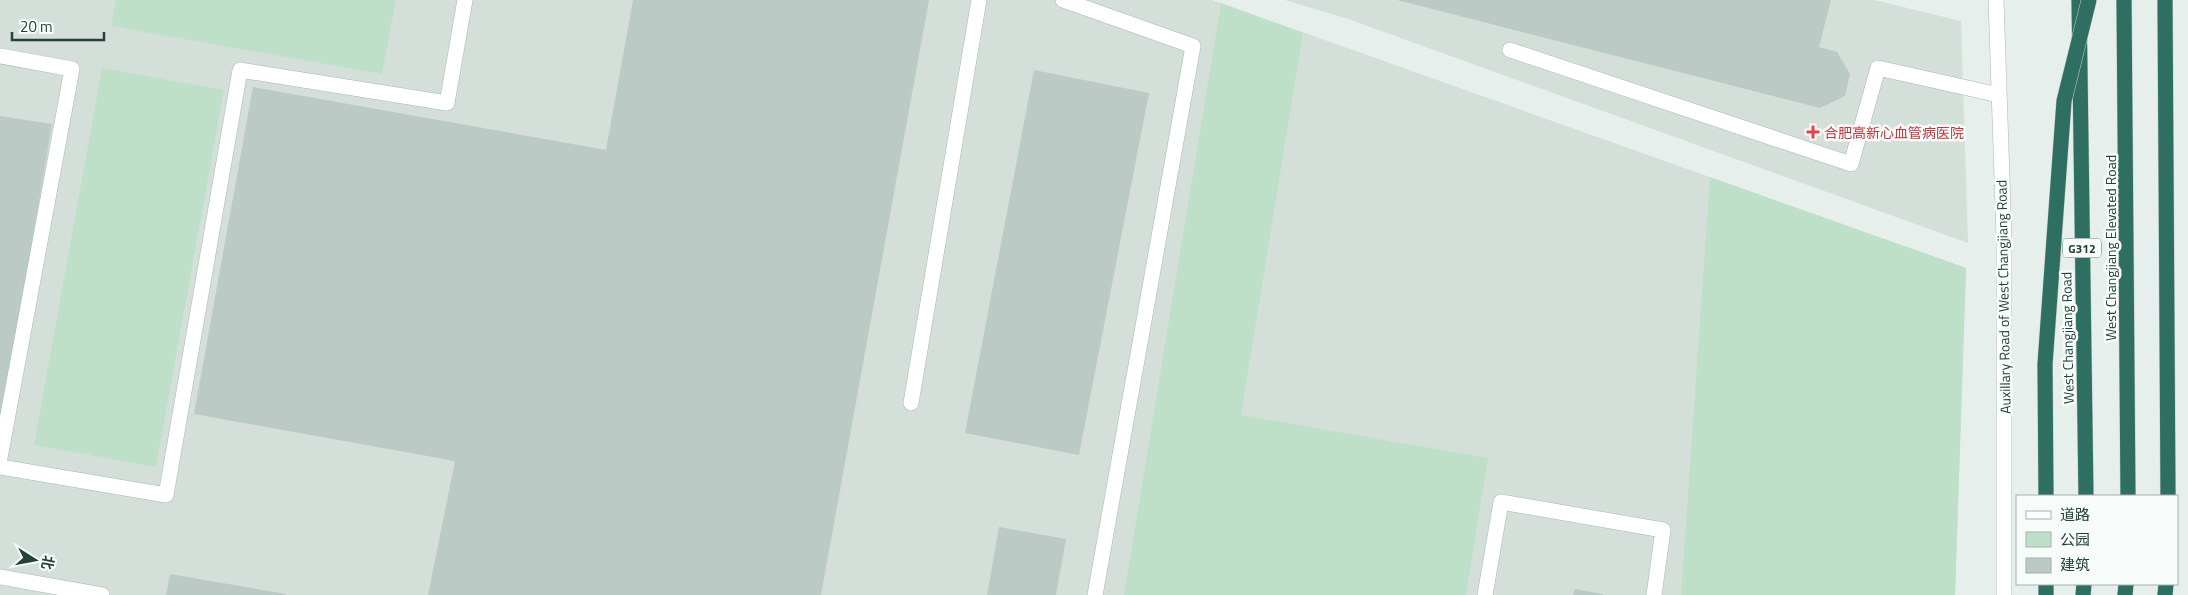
<svg xmlns="http://www.w3.org/2000/svg" width="2188" height="595" font-family="'Titillium Web','Noto Sans SC',sans-serif">
<style>
.built{fill:#d4dfda}
.green{fill:#bfe0c8}
.building{fill:#bbcac4}
.lines{fill:none;stroke-linecap:round;stroke-linejoin:round}
.minor-casing{stroke:#a8b8b2;stroke-width:16}
.highway-casing{stroke:#c2cac8;stroke-width:16}
.minor{stroke:#fff;stroke-width:15}
.highway{stroke:#2f6f62;stroke-width:15}
.highway-bridge-casing{stroke:#c2cac8;stroke-width:16;stroke-linecap:butt}
.highway-bridge{stroke:#2f6f62;stroke-width:15}
.health-dot{fill:#e0444e;stroke:#f7fbf9;stroke-width:2}
.labels{text-anchor:middle;dominant-baseline:central;stroke-width:5;stroke-linejoin:round;paint-order:stroke}
.shield{fill:#f7fbf9;stroke:#637a73;stroke-width:1}
.shield-label{font-size:12px;font-weight:bold;fill:#24423a}
.health-label{font-size:14px;fill:#be3a42;stroke:#f7fbf9;text-anchor:start}
.street-label{font-size:14px;fill:#24423a;stroke:#f7fbf9}
</style>
<rect width="100%" height="100%" fill="#e6efeb"/>
<path class="built" d="M0,0h1212l754,268 -11,327h-1955z
M1285,0h589l87,21 7,222 -620,-224z"/>
<path class="green" d="M116,0h280l-14,74 -271,-48z
M1221,3l82,30 -62,382 247,43 -22,137h-342z
M102,68l122,22 -68,377 -122,-22z
M1710,177l256,91 -11,327h-274z"/>
<path class="building" d="M633,0h296l-108,595h-393l27,-134 -261,-47 59,-327 353,63z
M1397,0h434l-12,47 18,5 13,22 -5,22 -25,12z
M1034,70l115,23 -70,362 -114,-22z
M0,116l52,8 -51,302h-1z
M999,527l67,12 -10,56h-69z
M170,574l116,20v1h-120z
M1575,589l28,5v1h-30z"/>
<g class="lines">
<g class="minor-casing">
<path id="minor" d="M1063,0l130,46 -98,549
M1996,0l8,237v358
M1510,50l341,114 27,-96 121,27
M0,56l72,13 -72,389
M911,403l68,-403
M0,467l166,28 74,-425 207,33 18,-103
M0,577l102,18
M1485,595l16,-93 162,28 -9,65"/>
</g>
<g class="highway-casing">
<path id="highway" d="M2079,0l7,496
M2124,0l4,496
M2165,0l3,496
M2046,584v11
M2083,595l1,-11
M2125,595l1,-11
M2165,595l1,-11"/>
</g>
<use href="#minor" class="minor"/>
<use href="#highway" class="highway"/>
<g class="highway-bridge-casing">
<path id="highway-bridge" d="M2046,496l-1,-132 19,-263 25,-101"/>
</g>
<use href="#highway-bridge" class="highway-bridge"/>
</g>
<path class="health-dot" d="M1810.5 124.5h5v5h5v5h-5v5h-5v-5h-5v-5h5z"/>
<g class="labels">
<rect class="shield" x="2063" y="238.5" width="38" height="19" rx="4"/>
<g class="shield-label">
<text x="2082" y="248">G312</text>
</g>
<g class="health-label">
<text x="1824" y="132">合肥高新心血管病医院</text>
</g>
<g class="street-label">
<text transform="translate(2110 248) rotate(-90)">West Changjiang Elevated Road</text>
<text transform="translate(2003 297) rotate(-91)">Auxillary Road of West Changjiang Road</text>
<text transform="translate(2067 338) rotate(-91)">West Changjiang Road</text>
</g>
</g>
<rect x="2016" y="495" width="162" height="90" fill="#f7fbf9" stroke="#a3b1ad"/>
<rect x="2026" y="511" width="25" height="8" fill="#ffffff" stroke="#a3b1ad"/>
<text x="2060" y="520" font-size="15" fill="#24423a">道路</text>
<rect x="2026" y="532" width="25" height="15" fill="#bfe0c8" stroke="#a3b1ad"/>
<text x="2060" y="545" font-size="15" fill="#24423a">公园</text>
<rect x="2026" y="558" width="25" height="15" fill="#bbcac4" stroke="#a3b1ad"/>
<text x="2060" y="570" font-size="15" fill="#24423a">建筑</text>
<g transform="translate(35 560) rotate(101)" stroke="#f7fbf9" stroke-width="4" paint-order="stroke">
<path d="M0-4L9 19L0 12L-9 19Z" fill="#24423a"/>
<text y="-8" font-size="14" font-weight="bold" text-anchor="middle" fill="#24423a">北</text>
</g>
<path d="M12 32v8h92v-8" fill="none" stroke="#24423a" stroke-width="2.5"/>
<text x="20" y="32" font-size="15" fill="#24423a" stroke="#f7fbf9" stroke-width="4" paint-order="stroke">20 m</text>
</svg>
